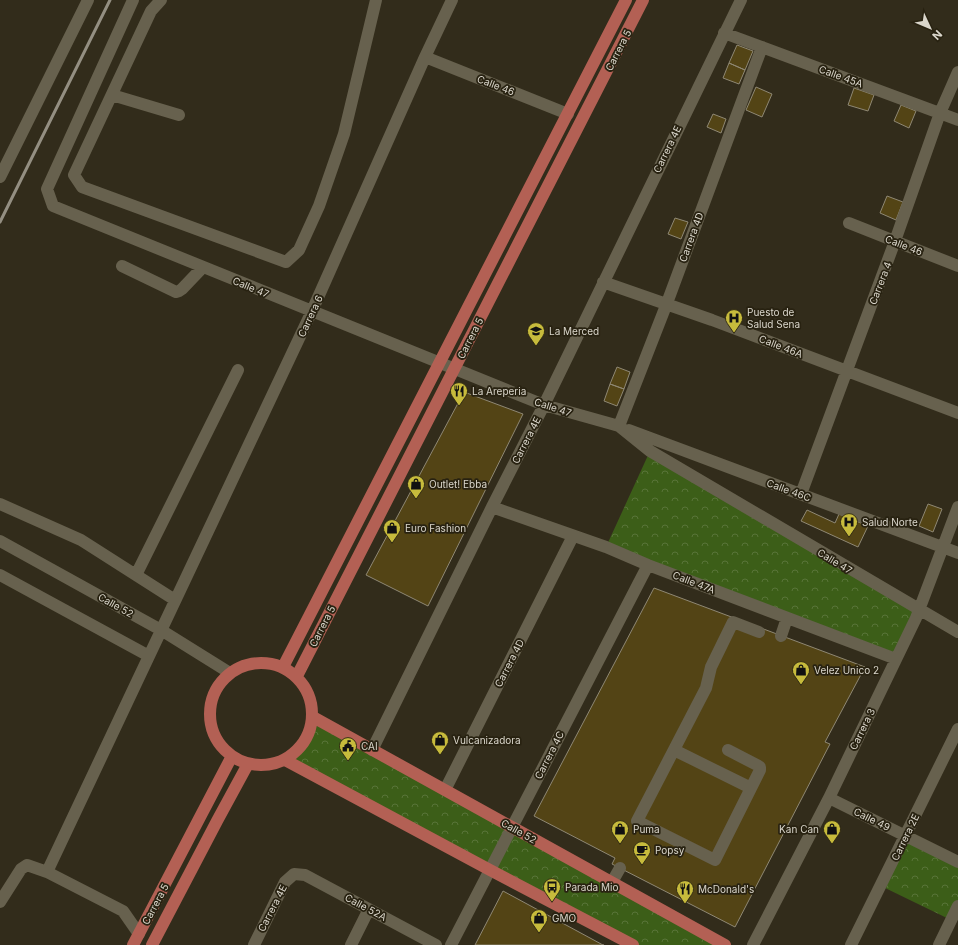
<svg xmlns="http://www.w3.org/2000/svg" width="958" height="945" font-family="Inter,sans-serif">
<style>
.park{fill:url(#park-crowns)}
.building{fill:#534415;stroke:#8f8874}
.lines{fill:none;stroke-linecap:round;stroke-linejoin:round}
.minor{stroke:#67614e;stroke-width:12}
.major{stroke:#b36054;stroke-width:12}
.rail{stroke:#948f82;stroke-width:3}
.labels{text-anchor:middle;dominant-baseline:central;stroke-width:3.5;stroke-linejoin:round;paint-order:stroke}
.street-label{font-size:10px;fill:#dad6cb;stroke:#282211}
.poi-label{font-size:10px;fill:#dad6cb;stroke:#282211;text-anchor:start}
</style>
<defs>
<pattern id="park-crowns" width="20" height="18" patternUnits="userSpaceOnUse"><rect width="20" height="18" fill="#3c5e18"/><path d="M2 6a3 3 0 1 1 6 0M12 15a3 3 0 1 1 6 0" fill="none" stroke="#587438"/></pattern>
</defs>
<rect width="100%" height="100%" fill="#322c1b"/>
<path class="park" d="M650,451l269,159 -23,49 -290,-112z
M313,717l412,228h-92l-348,-185c17,-13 23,-22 28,-43z
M905,836l53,26v44l-7,14 -70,-34z"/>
<path class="building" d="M737,45l16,6 -8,19 -16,-7z
M729,63l16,7 -6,14 -16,-6z
M756,87l16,7 -10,23 -16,-7z
M854,88l20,7 -6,16 -20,-6z
M901,105l15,6 -7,17 -15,-7z
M713,114l13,5 -5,14 -14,-6z
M887,196l16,6 -7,18 -16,-7z
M675,218l13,4 -7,17 -13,-5z
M617,367l13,5 -6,17 -14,-5z
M610,384l14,5 -7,17 -13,-5z
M464,392l59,22 -95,192 -62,-31z
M928,504l14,5 -9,23 -14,-6z
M807,510l28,13 4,-9 29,12 -10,21 -57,-26z
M654,588l211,79 -40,75 5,2 -95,183 -123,-63 3,-6 -81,-42z
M503,891l100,54h1h-129z"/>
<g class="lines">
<path class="minor" d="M133,0l-86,189 6,17 491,199 75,21 31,25 308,181
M161,0l-10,11 -77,164 8,12 204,75 13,-12 20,-44 25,-72 32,-134
M724,33l234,87
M425,57l143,57
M112,95l67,20
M0,177l88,-177
M849,223l109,43
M122,266l54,26 3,-1 3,-2 21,-22
M603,282l109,38 246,93
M619,426l48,-123 95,-256
M629,430l329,123
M801,494l94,-253 45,-128 18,-41
M0,504l81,36 94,60
M492,507l114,40 42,18 248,94
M0,541l161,89 69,43
M0,575l149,81
M136,575l102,-205
M781,636l6,-18
M372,750l120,-243 52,-102 197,-405
M674,750l77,38
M728,750l29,15 3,2v3l-45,90 -78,-39 69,-133 5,-21 22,-45 26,10
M445,790l128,-254
M829,798l129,64
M47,872l265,-561 113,-254 27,-57
M612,882l8,-14
M0,902l21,-33 6,-4 20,7 76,39 16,23
M254,945l31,-63 9,-8 11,1 131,70
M351,945l18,-36
M451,945l197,-380
M753,945l76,-147 87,-180 42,-111
M851,945l107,-216
M939,945l19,-39"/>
<path class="major" d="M210 714a51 51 0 1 1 102 0a51 51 0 1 1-102 0Z
M283,667l343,-667
M297,676l346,-676
M313,717l412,228
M285,760l205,110 143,75
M133,945l99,-189
M152,945l65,-124 31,-57"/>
<path class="rail" d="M0,222l110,-222"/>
</g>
<defs>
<g id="hospital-pin" transform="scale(0.9)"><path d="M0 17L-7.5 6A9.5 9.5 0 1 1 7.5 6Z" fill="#c7bb3c" stroke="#282211"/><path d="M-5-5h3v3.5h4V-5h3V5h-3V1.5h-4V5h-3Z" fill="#111"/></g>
<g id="school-pin" transform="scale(0.9)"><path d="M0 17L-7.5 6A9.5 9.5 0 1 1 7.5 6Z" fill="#c7bb3c" stroke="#282211"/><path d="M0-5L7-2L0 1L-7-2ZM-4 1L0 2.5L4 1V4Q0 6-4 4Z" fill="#111"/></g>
<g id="restaurant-pin" transform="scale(0.9)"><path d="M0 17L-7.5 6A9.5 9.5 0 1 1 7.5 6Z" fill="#c7bb3c" stroke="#282211"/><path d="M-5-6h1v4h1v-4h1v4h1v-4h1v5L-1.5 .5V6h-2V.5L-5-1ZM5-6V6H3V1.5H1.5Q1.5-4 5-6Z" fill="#111"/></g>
<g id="shop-pin" transform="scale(0.9)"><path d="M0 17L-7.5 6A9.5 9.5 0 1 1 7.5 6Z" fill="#c7bb3c" stroke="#282211"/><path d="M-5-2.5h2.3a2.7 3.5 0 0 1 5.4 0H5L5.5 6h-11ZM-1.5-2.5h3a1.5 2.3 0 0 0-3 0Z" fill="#111"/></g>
<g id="civic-pin" transform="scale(0.9)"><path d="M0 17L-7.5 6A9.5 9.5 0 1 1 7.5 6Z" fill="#c7bb3c" stroke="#282211"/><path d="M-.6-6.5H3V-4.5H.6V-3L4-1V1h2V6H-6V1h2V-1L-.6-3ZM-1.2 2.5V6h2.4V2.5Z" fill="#111"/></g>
<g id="cafe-pin" transform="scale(0.9)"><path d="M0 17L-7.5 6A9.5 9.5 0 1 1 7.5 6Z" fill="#c7bb3c" stroke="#282211"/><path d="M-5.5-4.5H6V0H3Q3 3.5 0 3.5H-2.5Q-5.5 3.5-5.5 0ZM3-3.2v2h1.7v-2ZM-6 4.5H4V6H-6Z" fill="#111"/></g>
<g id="bus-pin" transform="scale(0.9)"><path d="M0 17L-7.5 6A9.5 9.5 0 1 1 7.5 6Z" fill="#c7bb3c" stroke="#282211"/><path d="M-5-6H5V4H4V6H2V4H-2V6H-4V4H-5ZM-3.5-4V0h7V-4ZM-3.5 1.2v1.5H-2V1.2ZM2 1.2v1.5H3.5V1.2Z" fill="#111"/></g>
</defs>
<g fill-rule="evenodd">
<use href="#hospital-pin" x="734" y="318"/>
<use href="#school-pin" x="536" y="331"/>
<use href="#restaurant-pin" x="459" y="391"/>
<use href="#shop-pin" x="416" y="484"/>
<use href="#hospital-pin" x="849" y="522"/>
<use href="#shop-pin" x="392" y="528"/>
<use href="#shop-pin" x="801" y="670"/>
<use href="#shop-pin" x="440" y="740"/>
<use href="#civic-pin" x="348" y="746"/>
<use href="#shop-pin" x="620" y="829"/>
<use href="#shop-pin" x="832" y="829"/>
<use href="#cafe-pin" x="642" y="850"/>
<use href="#bus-pin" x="552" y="887"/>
<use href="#restaurant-pin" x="685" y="889"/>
<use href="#shop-pin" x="539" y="918"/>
</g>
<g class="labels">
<g class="street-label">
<text transform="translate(618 50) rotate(-63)">Carrera 5</text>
<text transform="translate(841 76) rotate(20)">Calle 45A</text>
<text transform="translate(496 85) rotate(21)">Calle 46</text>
<text transform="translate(667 149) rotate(-64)">Carrera 4E</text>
<text transform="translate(691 237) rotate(-70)">Carrera 4D</text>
<text transform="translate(904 245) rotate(21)">Calle 46</text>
<text transform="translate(880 283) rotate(-69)">Carrera 4</text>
<text transform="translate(251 287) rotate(22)">Calle 47</text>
<text transform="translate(310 316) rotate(-65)">Carrera 6</text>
<text transform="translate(470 338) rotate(-63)">Carrera 5</text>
<text transform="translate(781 346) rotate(21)">Calle 46A</text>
<text transform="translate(553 407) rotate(18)">Calle 47</text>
<text transform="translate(526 440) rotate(-63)">Carrera 4E</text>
<text transform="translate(789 490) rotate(20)">Calle 46C</text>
<text transform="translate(835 561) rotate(31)">Calle 47</text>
<text transform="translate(694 582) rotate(21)">Calle 47A</text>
<text transform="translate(116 605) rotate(29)">Calle 52</text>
<text transform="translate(322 626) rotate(-63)">Carrera 5</text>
<text transform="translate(509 663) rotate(-63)">Carrera 4D</text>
<text transform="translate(862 729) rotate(-64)">Carrera 3</text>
<text transform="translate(549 755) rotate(-63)">Carrera 4C</text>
<text transform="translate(872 819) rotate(26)">Calle 49</text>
<text transform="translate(519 831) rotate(29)">Calle 52</text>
<text transform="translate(905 837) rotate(-64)">Carrera 2E</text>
<text transform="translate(155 904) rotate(-62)">Carrera 5</text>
<text transform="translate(366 907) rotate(28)">Calle 52A</text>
<text transform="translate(272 908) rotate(-63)">Carrera 4E</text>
</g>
<g class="poi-label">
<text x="747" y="312">Puesto de<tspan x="747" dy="12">Salud Sena</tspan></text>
<text x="549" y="331">La Merced</text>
<text x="472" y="391">La Areperia</text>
<text x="429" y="484">Outlet! Ebba</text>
<text x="862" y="522">Salud Norte</text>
<text x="405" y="528">Euro Fashion</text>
<text x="814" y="670">Velez Unico 2</text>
<text x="453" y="740">Vulcanizadora</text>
<text x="361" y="746">CAI</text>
<text x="633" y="829">Puma</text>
<text x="819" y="829" text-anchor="end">Kan Can</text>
<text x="655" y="850">Popsy</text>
<text x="565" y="887">Parada Mio</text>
<text x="698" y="889">McDonald's</text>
<text x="552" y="918">GMO</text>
</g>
</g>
<g transform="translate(930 28) rotate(134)" stroke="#282211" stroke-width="3" paint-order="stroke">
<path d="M0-3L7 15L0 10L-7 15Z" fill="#dad6cb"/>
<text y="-6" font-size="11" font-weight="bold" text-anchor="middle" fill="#dad6cb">N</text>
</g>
</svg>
